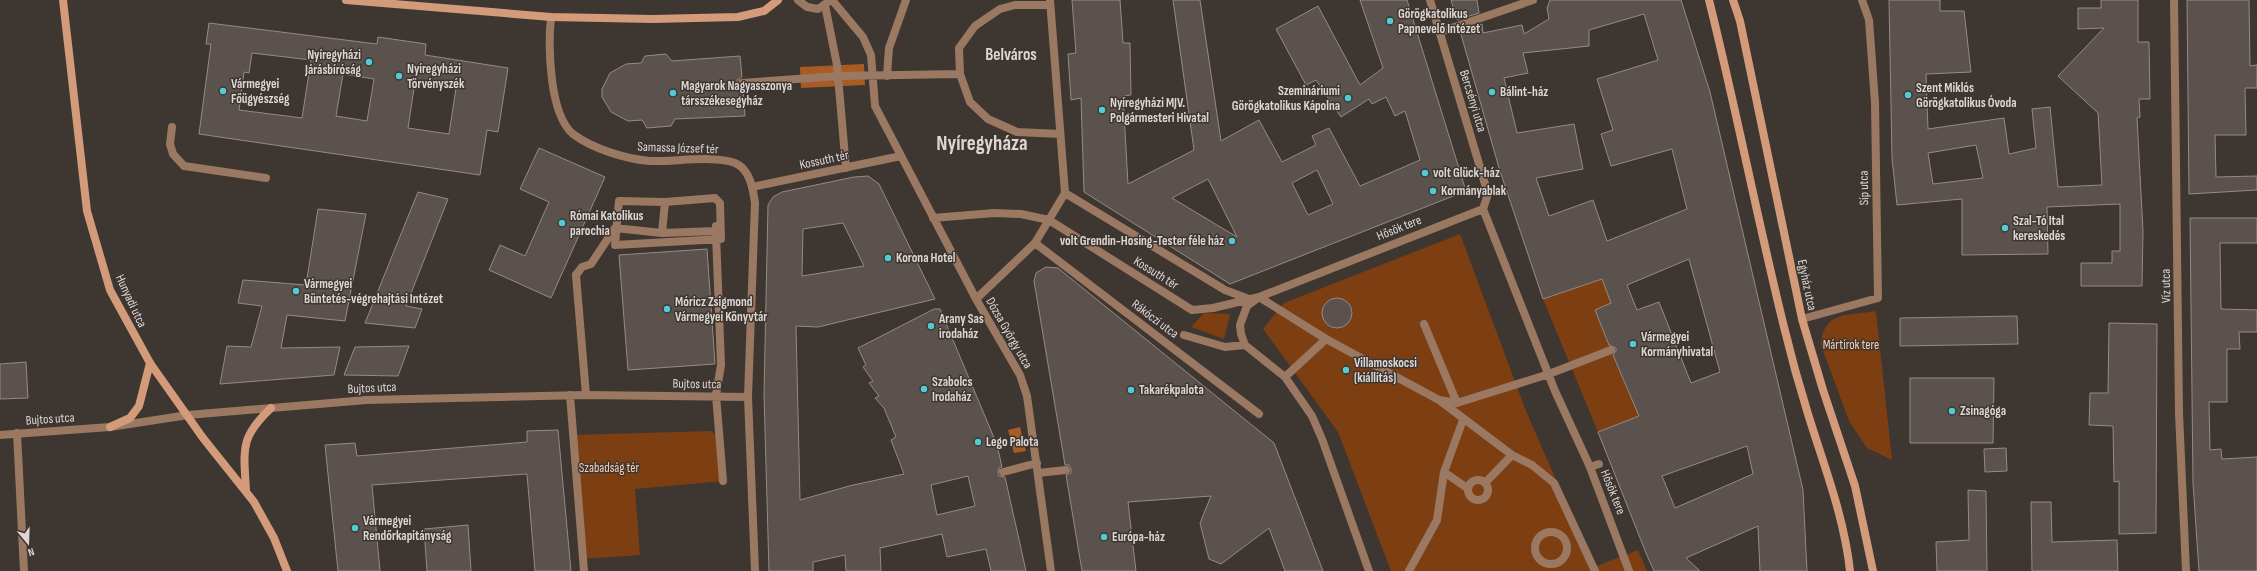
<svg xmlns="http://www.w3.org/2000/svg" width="2257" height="571" font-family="'Sofia Sans Condensed',sans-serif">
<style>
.green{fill:#7d3f12}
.water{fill:#a85b25}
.building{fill:#5b524d;stroke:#958b85;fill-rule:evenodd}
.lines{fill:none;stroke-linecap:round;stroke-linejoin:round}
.lane{stroke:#9b7862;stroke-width:8}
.street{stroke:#9b7862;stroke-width:8}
.secondary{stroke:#d39b79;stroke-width:8}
.poi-dot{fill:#51ccd5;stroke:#3e3631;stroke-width:1.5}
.labels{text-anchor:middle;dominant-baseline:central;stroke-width:3;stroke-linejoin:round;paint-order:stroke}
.poi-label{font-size:13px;font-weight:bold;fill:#ddd7d4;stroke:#3e3631;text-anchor:start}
.street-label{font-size:13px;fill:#ddd7d4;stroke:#3e3631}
.park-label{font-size:13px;fill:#faceb5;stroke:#3e3631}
.district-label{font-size:17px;font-weight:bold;fill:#ddd7d4;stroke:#3e3631}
.town-label{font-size:21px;font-weight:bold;fill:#ddd7d4;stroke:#3e3631}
</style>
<rect width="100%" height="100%" fill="#3e3631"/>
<path class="green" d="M1460,234l66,177 68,156 44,-17 9,21h-256l-53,-139 -75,-103 21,-26z
M1602,279l9,24 -16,8 35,85 26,13 -58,23 -55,-133z
M1876,311l16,149 -25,-12 -18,-27 -28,-76c2,-35 29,-29 55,-34z
M1204,313l26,1 -6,25 -33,-12z
M712,431l6,9 5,41 -88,8 5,66 -58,4 -10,-124z"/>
<path class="water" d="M864,64l1,21 -64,3 -1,-21z
M1020,427l6,24 -12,2 -6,-23z"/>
<path class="building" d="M1072,0h48l3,43h7l1,52 -8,1 5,88 66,-34 -21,-150h27l21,141 38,-21 23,42 34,-17 -4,-9 17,-8 31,58 60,-26 -15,-49 -10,5 -9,-19 -14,7 -3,-5 -28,18 -25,-37 -10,5 -30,-56 42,-23 42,79 23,-17 -23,-68h47l59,191 -236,93 -146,-92 -3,-94 -10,2 -3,-46 8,-1zM1317,170l16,34 -25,11 -16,-32zM1208,179l29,58 -65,-39z
M1451,0h26l2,13 -22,7z
M1550,0h131l29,92 93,398 4,81h-47l-2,-45 -72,32 14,13h-46l-8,-18 -48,-121 41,-16 -26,-61 3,-4v-3l-7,-3 -14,-35 16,-7 -9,-24 -59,20 -44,-131 -39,-137 22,-7 1,9 39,-8 2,9 25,-15 -2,-11zM1644,14l14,46 -61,19 16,51 -12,4 10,32 61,-17 15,60 -80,32 -14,-41 -44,16 -13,-38 47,-9 -9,-45 -57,9 -13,-55 24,-5 -5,-20 66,-7v-16zM1689,259l31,113 -29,11 -32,-81 -22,8 -10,-25zM1747,446l6,28 -78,34 -13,-32z
M1889,0h51v11h24l7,61 -45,2 2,55 76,-11 5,36 27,-6 -4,-39 18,-2 8,80 44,-2 -4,-72 -40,-37 46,-48 -26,1v-21h23v-8h37v42h11l1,57h-11l1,18 -3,1 6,113 -1,55h-61v-23h31v-12h8v-47l-73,3 1,47 -86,1v-56l-65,6 -5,-47zM1976,145l7,33 -50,6 -5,-31z
M2187,0h62l1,66 7,-1v23h-12l1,47h-31l1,42 41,-1v14l-68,4z
M209,23l168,21 1,-7 48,7 -1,11 83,13 -10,64 -11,-2 -7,45 -281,-41 12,-90h-5zM252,53l59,7 -9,58 -63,-8 5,-38 5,1zM343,74l31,5 -7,42 -31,-5zM415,82l41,6 -7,46 -41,-6z
M666,54l6,7 68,-5 2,21 -5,3v4l2,4h4l2,28 -70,3 -4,7 -24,2 -5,-8 -14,1 -17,-9 -9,-15v-8l8,-16 16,-9 15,-1 4,-7z
M539,148l66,29 -54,121 -62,-28 11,-25 25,11 24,-54 -29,-13z
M868,176l11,8 56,115 -117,28 -22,-1 4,174 49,-14 55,-12 -13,-34 5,-3 -12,-29 -9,-10 4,-2 -10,-13 4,-2 -10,-14 3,-2 -8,-17 76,-39h6l57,136 5,22 -3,1 -1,5 1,3 6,1 21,94h-35l-5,-22 -39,8 -5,-23 -62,14 1,23h-35l-1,-16 -32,7v9h-44l-5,-177 4,-189 5,-8 9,-5 72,-15zM843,223l21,43 -62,10 1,-47zM968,476l7,30 -38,9 -6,-30z
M418,192l30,7 -42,107 16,3 -7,19 -50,-5z
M318,209l48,5 -21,107 -58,-6 -6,33 59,-1 -6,28 -114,9 7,-38 24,1 11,-41 -24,-3 5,-23 63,5z
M2190,218h67v25h-37l1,66 36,1v22h-18l1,17h-13v53h-18l1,48 11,-1 1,10 35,-2v114h-58l-6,-88z
M707,249l8,115 -87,6 -9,-115z
M1046,267l12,1 216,175 49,128h-38l-16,-43 -48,36 -12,-5 -9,-36 11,-27 -83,6 8,69h-54l-16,-96 5,-2v-4l-2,-4h-4l-31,-184 2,-8z
M1322 313a15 15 0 1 1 30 0a15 15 0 1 1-30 0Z
M2017,316l1,28 -118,2v-28z
M2109,323l48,1 -1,209 -37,1v-53l-5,1 -1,-56 -24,-1 1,-32h18z
M409,346l-11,30 -54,-1 11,-28z
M26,362l2,36 -28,1v-35z
M1910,378h84l-1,65h-83z
M558,430l13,141h-36l-8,-97 -155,11 8,86h-42l-13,-126 30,-2 2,13 170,-14v-11z
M2006,448l1,23 -22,1 -1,-23z
M1968,490l18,1 1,80h-50l-1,-29 33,-2z
M2031,502h20l1,40 65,-2 1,31h-86z
M468,525l3,46h-44l-3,-42z"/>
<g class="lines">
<path class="lane" d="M172,127l-2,17 3,10 11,12 82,12
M576,275l10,120
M17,433l7,138
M1590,467l9,-3"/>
<path class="street" d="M798,0l9,7 11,2 10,-7
M832,0l31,37 8,18 4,51 101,193 44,76 7,21 24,175
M1430,0l58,194 -5,15
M2174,0l5,413 7,158
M825,5l12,60 9,103
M1050,5h-35l-15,4 -25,17 -16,22 1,26 10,28 18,17 29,13 43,2
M551,17c-3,29 -2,97 22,117 20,15 53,25 77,27 23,1 65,-6 85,2 15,6 18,26 20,40l-7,194 7,174
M1440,32l93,-32
M887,76l2,-28 17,-48
M742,83l96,-7 122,-2
M752,187l149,-31
M1065,193l160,97 24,9
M715,198l5,5 1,36 -106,6 4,-44 46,1z
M1483,209l72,182 35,76 39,104
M933,218l61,-5 27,1 28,6 143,90 21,-2 46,-11 67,42 113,61 73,55 20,10 22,18 41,88
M662,233l3,-31
M716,234l5,131 -5,30 7,86
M1035,243l224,171
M576,275l6,-8 9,-3 24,-36 47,5 54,-2v-5
M976,299l59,-56 30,-50 -15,-193
M1802,319l76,-21 -3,-195 -6,-83 -7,-20
M1424,324l33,79
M1184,335l41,12 20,-2
M1285,377l41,-38
M570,395l14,176
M1439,400l18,3 92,-29 62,-24
M0,435l110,-8 78,-12 178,-15 220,-5 162,2
M1003,472l34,-9
M1444,472l23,16
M1038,473l28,-3
M1468 490a10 10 0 1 1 20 0a10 10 0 1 1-20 0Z
M1485,483l27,-28
M1535 548a16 16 0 1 1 32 0a16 16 0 1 1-32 0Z
M1369,571l-47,-132 -10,-23 -27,-39 -40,-32 -4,-11 -1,-9 7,-19 12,-9 224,-88
M1409,571l28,-51 7,-48 19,-52"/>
<path class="secondary" d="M63,0l24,211 23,79 40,73 53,75 51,64 20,36 13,33
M346,0l205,17 102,2 85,-2 26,-6 14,-11
M1709,0c27,108 48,218 75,327 7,29 15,58 24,87 16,52 36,102 42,157
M1733,0l7,21 62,298 21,71 32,96 18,85
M110,427l20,-9 9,-12 11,-43
M246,491c-2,-41 -7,-53 25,-83"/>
</g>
<g class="poi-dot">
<circle cx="1390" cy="21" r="4"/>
<circle cx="369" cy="62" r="4"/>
<circle cx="399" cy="76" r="4"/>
<circle cx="223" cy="91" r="4"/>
<circle cx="1492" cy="92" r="4"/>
<circle cx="673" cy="93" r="4"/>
<circle cx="1908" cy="95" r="4"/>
<circle cx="1348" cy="98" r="4"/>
<circle cx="1102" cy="110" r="4"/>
<circle cx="1425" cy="173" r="4"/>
<circle cx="1433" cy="191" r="4"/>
<circle cx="562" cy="223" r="4"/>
<circle cx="2005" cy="228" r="4"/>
<circle cx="1232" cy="241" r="4"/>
<circle cx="888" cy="258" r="4"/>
<circle cx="296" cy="291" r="4"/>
<circle cx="667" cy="309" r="4"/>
<circle cx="931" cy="326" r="4"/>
<circle cx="1633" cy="344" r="4"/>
<circle cx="1346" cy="370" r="4"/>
<circle cx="924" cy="389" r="4"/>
<circle cx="1131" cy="390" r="4"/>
<circle cx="1952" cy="411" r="4"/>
<circle cx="978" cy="442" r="4"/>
<circle cx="355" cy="528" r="4"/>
<circle cx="1104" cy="537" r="4"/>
</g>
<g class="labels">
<g class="poi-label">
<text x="1398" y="14">Görögkatolikus<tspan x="1398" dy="15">Papnevelő Intézet</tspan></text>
<text x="361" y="55" text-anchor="end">Nyíregyházi<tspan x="361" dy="15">Járásbíróság</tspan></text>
<text x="407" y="69">Nyíregyházi<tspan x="407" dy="15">Törvényszék</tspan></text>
<text x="231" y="84">Vármegyei<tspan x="231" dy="15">Főügyészség</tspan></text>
<text x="681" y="86">Magyarok Nagyasszonya<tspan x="681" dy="15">társszékesegyház</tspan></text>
<text x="1916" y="88">Szent Miklós<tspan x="1916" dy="15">Görögkatolikus Óvoda</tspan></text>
<text x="1340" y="91" text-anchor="end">Szemináriumi<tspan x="1340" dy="15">Görögkatolikus Kápolna</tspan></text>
<text x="1500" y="92">Bálint-ház</text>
<text x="1110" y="103">Nyíregyházi MJV.<tspan x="1110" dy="15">Polgármesteri Hivatal</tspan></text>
<text x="1433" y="173">volt Glück-ház</text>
<text x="1441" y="191">Kormányablak</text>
<text x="570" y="216">Római Katolikus<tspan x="570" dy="15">parochia</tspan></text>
<text x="2013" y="221">Szal-Tó Ital<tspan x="2013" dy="15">kereskedés</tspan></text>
<text x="1224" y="241" text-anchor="end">volt Grendin-Hosing-Tester féle ház</text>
<text x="896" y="258">Korona Hotel</text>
<text x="304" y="284">Vármegyei<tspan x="304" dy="15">Büntetés-végrehajtási Intézet</tspan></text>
<text x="675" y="302">Móricz Zsigmond<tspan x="675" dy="15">Vármegyei Könyvtár</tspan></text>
<text x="939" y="319">Arany Sas<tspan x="939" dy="15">irodaház</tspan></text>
<text x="1641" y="337">Vármegyei<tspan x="1641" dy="15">Kormányhivatal</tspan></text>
<text x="1354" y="363">Villamoskocsi<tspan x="1354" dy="15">(kiállítás)</tspan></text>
<text x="932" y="382">Szabolcs<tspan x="932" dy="15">Irodaház</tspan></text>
<text x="1139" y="390">Takarékpalota</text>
<text x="1960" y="411">Zsinagóga</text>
<text x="986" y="442">Lego Palota</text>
<text x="363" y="521">Vármegyei<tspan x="363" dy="15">Rendőrkapitányság</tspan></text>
<text x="1112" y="537">Európa-ház</text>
</g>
<g class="street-label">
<text transform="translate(1473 101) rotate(73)">Bercsényi utca</text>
<text transform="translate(678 148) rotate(2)">Samassa József tér</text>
<text transform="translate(824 160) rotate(-12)">Kossuth tér</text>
<text transform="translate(1864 188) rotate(-91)">Síp utca</text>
<text transform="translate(1399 228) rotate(-22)">Hősök tere</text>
<text transform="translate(1156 273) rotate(32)">Kossuth tér</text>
<text transform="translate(1807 285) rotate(78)">Egyház utca</text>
<text transform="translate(2166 286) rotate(-91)">Víz utca</text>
<text transform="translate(131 301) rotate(65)">Hunyadi utca</text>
<text transform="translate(1155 319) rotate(37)">Rákóczi utca</text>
<text transform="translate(1009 333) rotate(60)">Dózsa György utca</text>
<text transform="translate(697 384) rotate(1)">Bujtos utca</text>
<text transform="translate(372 388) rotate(-3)">Bujtos utca</text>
<text transform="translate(50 419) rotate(-4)">Bujtos utca</text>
<text transform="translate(1613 492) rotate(68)">Hősök tere</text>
</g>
<g class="park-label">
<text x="1851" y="345">Mártírok tere</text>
<text x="609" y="468">Szabadság tér</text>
</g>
<g class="district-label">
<text x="1011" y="55">Belváros</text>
</g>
<g class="town-label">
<text x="982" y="143">Nyíregyháza</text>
</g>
</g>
<g transform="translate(28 543) rotate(161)" stroke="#3e3631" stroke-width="3" paint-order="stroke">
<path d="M0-3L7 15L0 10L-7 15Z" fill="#ddd7d4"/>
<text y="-6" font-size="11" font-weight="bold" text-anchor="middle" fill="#ddd7d4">N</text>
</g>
</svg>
